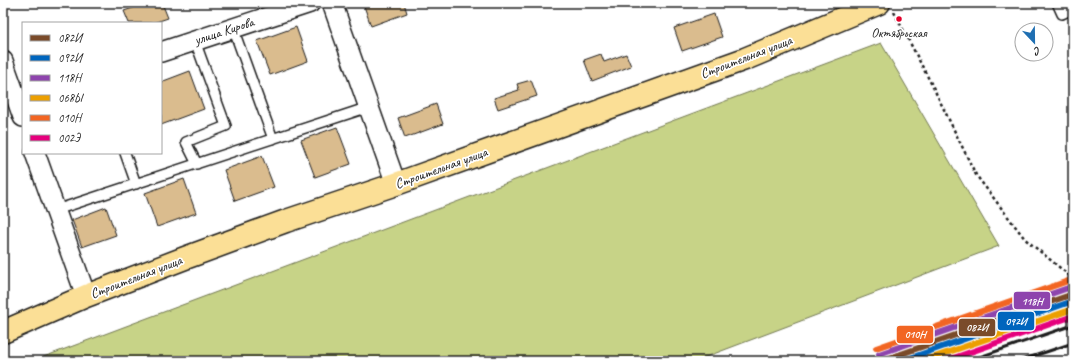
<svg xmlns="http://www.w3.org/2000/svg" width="1076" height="364" font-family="Caveat,sans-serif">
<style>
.green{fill:#c7d387;stroke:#727852}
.building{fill:#dabc8e;stroke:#1c1c1c}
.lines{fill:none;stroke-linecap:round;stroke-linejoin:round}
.lane-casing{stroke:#1c1c1c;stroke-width:12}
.street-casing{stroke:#1c1c1c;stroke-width:22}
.primary-casing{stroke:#1c1c1c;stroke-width:25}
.path{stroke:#1c1c1c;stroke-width:2.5;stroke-dasharray:3 3;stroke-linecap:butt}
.lane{stroke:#fff;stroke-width:9}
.street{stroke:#fff;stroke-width:19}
.primary{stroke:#fbdf96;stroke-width:22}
.rail{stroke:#1c1c1c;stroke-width:3}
.rail-1-casing{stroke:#fff;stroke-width:9}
.rail-2-casing{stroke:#fff;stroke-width:9}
.rail-3-casing{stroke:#fff;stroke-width:9}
.rail-4-casing{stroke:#fff;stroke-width:9}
.rail-5-casing{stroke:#fff;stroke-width:9}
.rail-6-casing{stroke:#fff;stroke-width:9}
.rail-1{stroke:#7a4b2a;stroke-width:6}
.rail-2{stroke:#0065bd;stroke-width:6}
.rail-3{stroke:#8e44ad;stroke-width:6}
.rail-4{stroke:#ec9f01;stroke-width:6}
.rail-5{stroke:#f26522;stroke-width:6}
.rail-6{stroke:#e5007d;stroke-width:6}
.bus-dot{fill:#e4002b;stroke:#fff;stroke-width:1.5}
.labels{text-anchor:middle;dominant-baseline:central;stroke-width:3.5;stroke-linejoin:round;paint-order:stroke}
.bus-label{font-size:13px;fill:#1c1c1c;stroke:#fff}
.street-label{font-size:14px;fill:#1c1c1c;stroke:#fff}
.line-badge{stroke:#fff;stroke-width:1.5}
.badge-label{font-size:11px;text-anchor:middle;font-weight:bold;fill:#fff}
</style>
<rect width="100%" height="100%" fill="#fff"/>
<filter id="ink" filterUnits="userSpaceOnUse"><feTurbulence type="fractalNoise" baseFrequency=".025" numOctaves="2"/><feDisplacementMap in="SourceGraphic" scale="8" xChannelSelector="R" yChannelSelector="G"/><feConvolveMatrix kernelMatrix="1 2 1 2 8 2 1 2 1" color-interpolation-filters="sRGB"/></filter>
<g filter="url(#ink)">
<path class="green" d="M881,43l118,203 -304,115h-662l639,-240z"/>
<path class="building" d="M147,3h15l6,15 -15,5h-24l-5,-12z
M374,3h30l3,10 -36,13 -7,-20z
M714,14l8,23 -40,14 -8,-23z
M296,27l12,34 -38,14 -13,-34z
M601,54l3,8 22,-8 5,12 -39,15 -8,-21z
M190,71l14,38 -43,16v-43z
M531,80l6,16 -39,13 -4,-11 25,-8 -2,-6z
M436,104l7,20 -38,14 -7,-20z
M337,127l14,37 -36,13 -14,-37z
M262,156l12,31 -39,14 -11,-31z
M184,179l12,34 -39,14 -12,-34z
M106,207l10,28 -34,12 -10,-27z"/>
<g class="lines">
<g class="lane-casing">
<path id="lane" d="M1057,3l5,11 11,-5
M233,28l40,111
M195,41l31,85 -40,16 11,22
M125,153l11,31
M56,210l313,-103"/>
</g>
<g class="street-casing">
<path id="street" d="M332,3l64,181
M161,52l149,-49
M3,61l20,56
M35,153l51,143"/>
</g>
<g class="primary-casing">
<path id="primary" d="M3,332l83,-36 99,-38 101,-37 110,-37 349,-125 134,-56"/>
</g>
<path class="path" d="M894,12l39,75 43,88 49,64 45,37"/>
<use href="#lane" class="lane"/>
<use href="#street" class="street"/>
<use href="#primary" class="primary"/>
<path class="rail" d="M968,361l105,-36
M1019,361l54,-18"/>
<g class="rail-1-casing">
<path id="rail-1" d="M881,361l192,-67"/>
</g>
<g class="rail-2-casing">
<path id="rail-2" d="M902,361l171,-60"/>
</g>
<g class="rail-3-casing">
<path id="rail-3" d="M879,354l192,-67"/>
</g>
<g class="rail-4-casing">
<path id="rail-4" d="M923,361l150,-52"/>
</g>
<g class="rail-5-casing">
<path id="rail-5" d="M876,348l192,-67"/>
</g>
<g class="rail-6-casing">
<path id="rail-6" d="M945,361l128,-45"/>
</g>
<use href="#rail-1" class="rail-1"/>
<use href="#rail-2" class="rail-2"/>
<use href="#rail-3" class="rail-3"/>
<use href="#rail-4" class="rail-4"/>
<use href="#rail-5" class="rail-5"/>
<use href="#rail-6" class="rail-6"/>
</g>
</g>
<circle class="bus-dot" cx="899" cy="19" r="3.5"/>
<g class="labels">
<g class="bus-label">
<text x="899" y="33">Октябрьская</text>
</g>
<g class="street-label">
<text transform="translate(224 31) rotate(-18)">улица Кирова</text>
<text transform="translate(746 57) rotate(-21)">Строительная улица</text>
<text transform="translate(441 168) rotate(-20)">Строительная улица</text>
<text transform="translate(136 277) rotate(-21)">Строительная улица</text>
</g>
</g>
<g class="line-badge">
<rect x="1013" y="291" width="38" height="19" rx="4" fill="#8e44ad"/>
<rect x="997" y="311" width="38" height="20" rx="4" fill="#0065bd"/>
<rect x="958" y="318" width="38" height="19" rx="4" fill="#7a4b2a"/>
<rect x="896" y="325" width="38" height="19" rx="4" fill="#f26522"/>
</g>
<g class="badge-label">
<text x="1032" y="305">118Н</text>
<text x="1016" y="325">092И</text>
<text x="977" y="331">082И</text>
<text x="915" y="338">010Н</text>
</g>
<rect width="1076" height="364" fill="none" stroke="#fff" stroke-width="16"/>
<rect x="8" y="8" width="1060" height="348" fill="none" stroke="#1c1c1c" stroke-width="1.5" filter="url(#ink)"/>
<rect x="22" y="22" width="140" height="132" fill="#ffffff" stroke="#a4a4a4"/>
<rect x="30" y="35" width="20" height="6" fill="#7a4b2a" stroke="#a4a4a4"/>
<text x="58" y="42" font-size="12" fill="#1c1c1c">082И</text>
<rect x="30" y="55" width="20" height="6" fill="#0065bd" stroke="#a4a4a4"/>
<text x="58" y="62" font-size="12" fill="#1c1c1c">092И</text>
<rect x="30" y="75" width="20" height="6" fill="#8e44ad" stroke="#a4a4a4"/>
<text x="58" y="82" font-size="12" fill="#1c1c1c">118Н</text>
<rect x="30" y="95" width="20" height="6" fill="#ec9f01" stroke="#a4a4a4"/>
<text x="58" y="102" font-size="12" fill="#1c1c1c">068Ы</text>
<rect x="30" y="115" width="20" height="6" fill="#f26522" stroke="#a4a4a4"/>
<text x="58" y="122" font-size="12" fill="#1c1c1c">010Н</text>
<rect x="30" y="135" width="20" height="6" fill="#e5007d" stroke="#a4a4a4"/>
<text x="58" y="142" font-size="12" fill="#1c1c1c">002Э</text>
<g transform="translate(1034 42) rotate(158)"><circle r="19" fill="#ffffff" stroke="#a4a4a4"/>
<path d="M0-3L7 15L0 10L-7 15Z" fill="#1f6fb2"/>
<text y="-6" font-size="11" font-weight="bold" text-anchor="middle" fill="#1c1c1c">С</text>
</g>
</svg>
